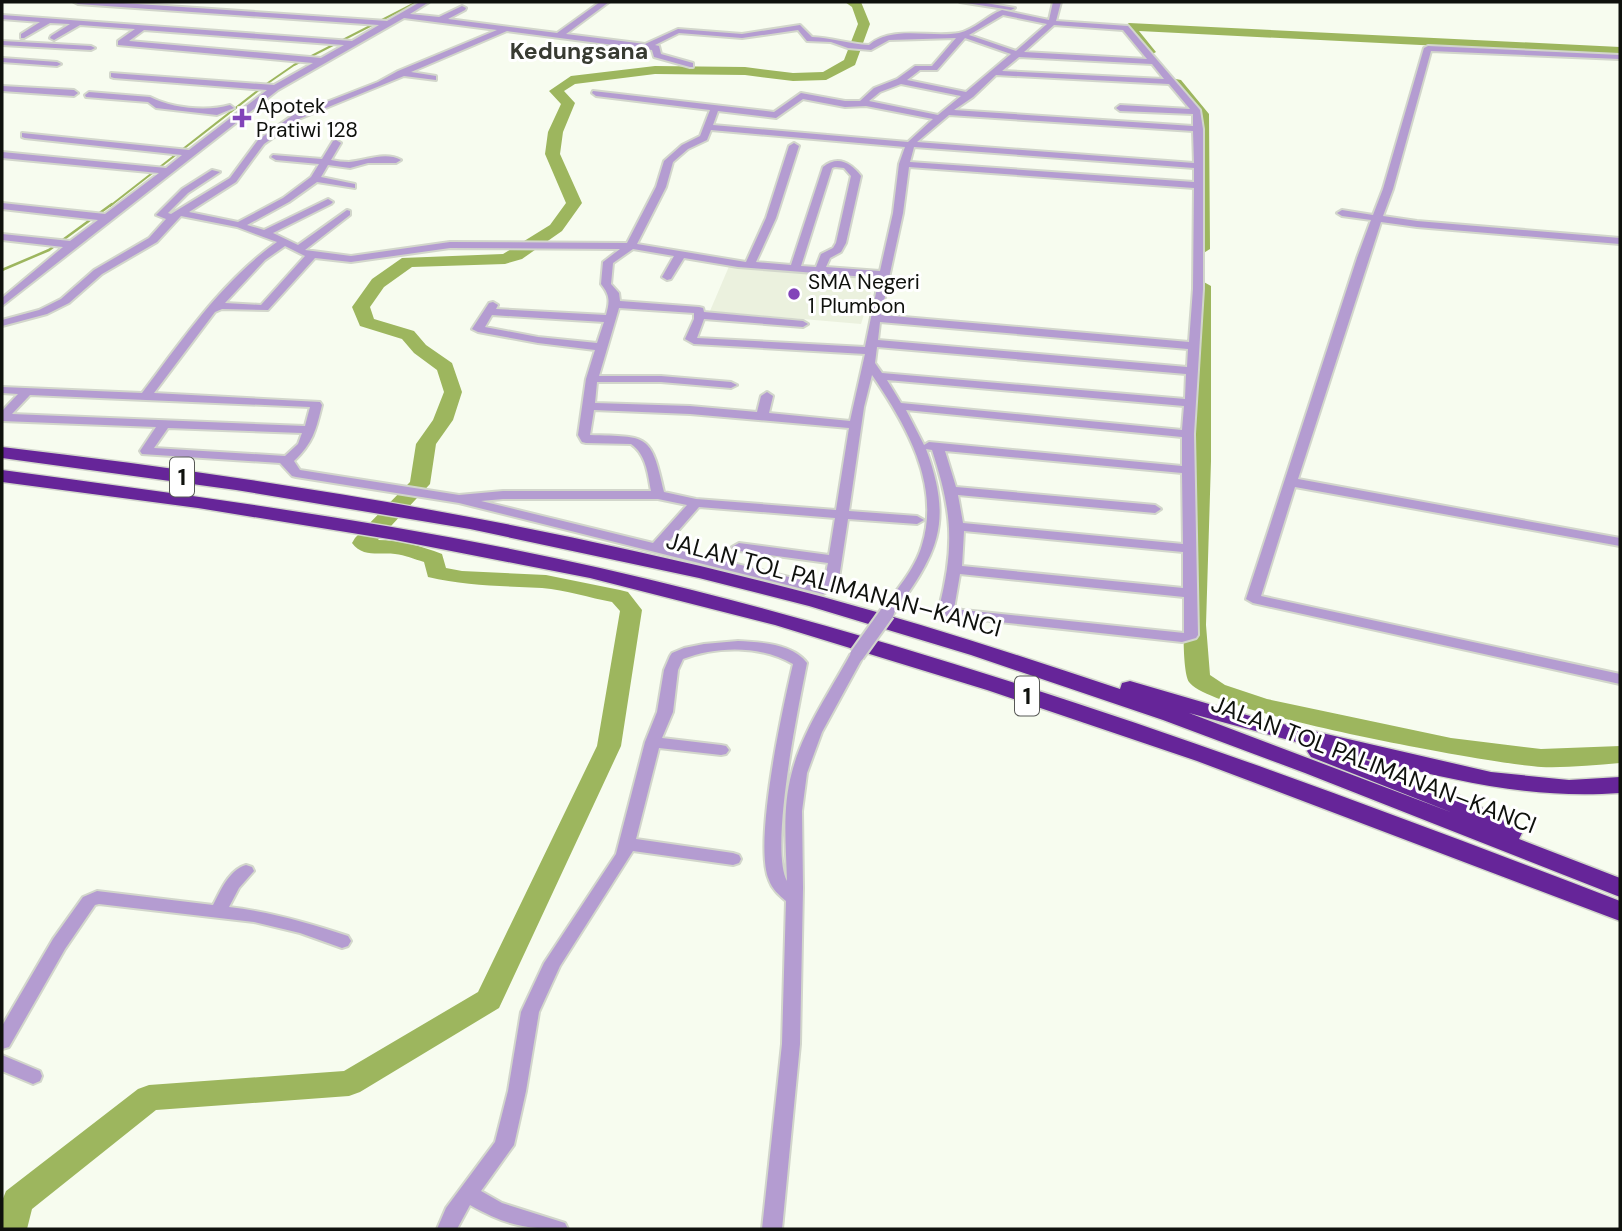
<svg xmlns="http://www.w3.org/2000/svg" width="1622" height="1231" font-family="'DM Sans',sans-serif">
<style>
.built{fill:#ebf1de}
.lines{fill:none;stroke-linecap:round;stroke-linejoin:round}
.stream-far1{stroke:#9db65e;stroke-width:2}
.stream{stroke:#9db65e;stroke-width:2.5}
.river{fill:#9db65e;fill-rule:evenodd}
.street-casing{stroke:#d2d6cb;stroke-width:4}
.highway-casing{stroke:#d2d6cb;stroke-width:3}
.street{fill:#b49cd1;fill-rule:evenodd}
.highway{fill:#662599;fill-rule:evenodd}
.street-bridge-casing{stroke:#d2d6cb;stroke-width:18;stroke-linecap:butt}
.street-bridge{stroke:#b49cd1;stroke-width:14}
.poi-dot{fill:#8244b9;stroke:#fff;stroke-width:2.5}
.labels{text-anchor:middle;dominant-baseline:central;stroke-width:6;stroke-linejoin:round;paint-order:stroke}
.far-poi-label{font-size:21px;fill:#0f110d;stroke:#fff;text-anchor:start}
.far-quarter-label{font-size:23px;font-weight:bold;fill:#383b32;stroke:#fff}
.shield{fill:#fff;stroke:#575856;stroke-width:2}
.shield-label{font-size:23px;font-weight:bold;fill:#0f110d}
.street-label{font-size:24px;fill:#0f110d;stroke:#fff}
</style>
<rect width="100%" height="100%" fill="#f7fcef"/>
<path class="built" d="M730,264l146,12 -15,48 -151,-13z"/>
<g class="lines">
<path class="stream-far1" d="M265,85l29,-20 123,-63
M110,206l150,-117"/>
<path class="stream" d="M2,270l47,-20 63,-46"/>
<path class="river" d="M845,2h16l9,22 -15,41 -29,15 -33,1 -48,-6 -90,-1 -80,10 -11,7 11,12 -12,29 -3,22 22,49 -20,28 -40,28 -17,5 -93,3 -28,20 -14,20 4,12 40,12 12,14 26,18 10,29 -9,28 -17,24 -6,40 -52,56c22,0 43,6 64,14l4,14 16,3 84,4 74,15 8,2 14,18 -21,136 -122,262 -139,84 -11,4 -193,14 -124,99 -5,20h-25v-28l4,-10 132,-102 11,-4 195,-14 134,-79 119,-246 23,-135 -8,-9c-22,-4 -46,-12 -70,-14 -38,-2 -76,-2 -114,-11l-4,-15c-10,-3 -19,-7 -29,-8 -15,-2 -32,4 -43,-11l3,-5 55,-56 6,-38 17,-24 11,-28 -7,-22 -23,-17 -12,-14 -42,-13 -8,-19 20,-28 30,-21 101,-4 47,-29 16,-22 -21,-49 3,-22 13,-28 -12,-13 22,-15 84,-10 90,1 48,6 30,-1 21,-12 14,-36 -6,-17z
M1129,23l491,24v8l-481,-24 17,21 -7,4 -5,-1 -21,-28z
M1176,79l5,1 28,34 1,135 -8,5 -8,-5 1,-134 -26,-32z
M1202,281l9,5v175l-5,164 4,50 15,10 42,14 184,39 90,11 79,-3v17c-26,2 -53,5 -79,4 -48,-3 -331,-54 -352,-85 -13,-20 1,-187 2,-221 2,-59 2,-117 2,-175z"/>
<g class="street-casing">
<path id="street" d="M74,2h34l279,19 33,-19h9l-19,12 29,3 23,-11 4,2 -1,2 -17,9 109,14 43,-31h9l-43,32 79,10 33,-15 64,5 58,-9 12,12c20,1 38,7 57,8 23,-20 62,-7 90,-12 15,-3 29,-18 43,-23l47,10 4,-18h8l-5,19 72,5 72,84 3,19v160l-9,145 4,201 -2,3 -14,4 -238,-26 -5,-8c16,-63 13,-97 -7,-158l-6,-1c28,76 11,105 -34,167h-10l-2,-3c15,-22 35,-43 42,-68 19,-61 -17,-122 -50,-170l-8,32 -15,104 68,5 7,4 -7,4 -69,-5 -10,66 -15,9 -364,-91 -163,-26 -4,-1 -12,-13 -138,-9 -2,-3 16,-24 -154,-6v-10l16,-17 -16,-1v-6l140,6c41,-54 80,-112 135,-151l-40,-15 -56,-11 -24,26 -55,32 -33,29 -22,11 -45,12v-6l37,-10 22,-11 33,-29 55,-32 17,-19 -10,-4 26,-26 30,-19 8,2 -32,21 -20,20 3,1 59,-36 28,-38 35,-25 85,-33 20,-11 99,-41 -93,-12 -126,72 -276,216v-8l61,-51 -61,-7v-6l68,7 28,-21 -96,-11v-6l103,11 54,-41 -157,-15v-6l164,16 16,-13 -157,-17 -3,-1v-4l167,17 78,-60 -153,-12 -3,-1v-4l163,12 39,-22 -195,-18v-4l17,-12 -55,-4 -26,15 -4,-2 1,-2 19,-12 -20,-1 -26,15h-3v-4l19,-12 -38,-3v-4l350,26 27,-16 -301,-21zM1003,15l44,9 -31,27 -47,-16zM1054,25l69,5 24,29 -123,-7zM144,30l200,15 -23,13 -192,-17zM798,30l9,11 24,1 17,6 23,2 18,-10 67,-2 -24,28h-17l-18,13 -23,9 -14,13h-15l-44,-8 -27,19 -181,-21 -1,2 4,3 114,14 -10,26 -18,9 -18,16 -8,26 -29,56 -177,-1 -99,14 -46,-6 45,-35v-4l-3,-1 -49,35 -25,-12 58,-29 2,-2 -5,-3 -64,31 -17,-5 42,-23 28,-20 38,6v-4l-34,-7 7,-12 22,3 18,-5h28l5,-3c-16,-9 -36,1 -52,2 -6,0 -13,-1 -18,-2l10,-17 -5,-3 -3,1 -11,18 -49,-4 -2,2 5,3 43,4 -8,13 -28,21 -45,24 -49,-10 47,-30 28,-38 35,-25 105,-43 32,4v-4l-25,-4 96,-41 145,19 2,7 36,10h3v-4l-32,-9 -2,-8 -4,-1 24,-12 63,5zM965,38l46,16 -45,38 -59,-12 13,-10h17zM1019,57l133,7 12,15 -162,-8zM996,75l173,9 21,25 -70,-4 -4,3 4,3 73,3v12l-239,-16 19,-13zM901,84l60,12 -23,19 -69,-14 11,-9zM803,99l42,8 21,-1 67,13 -25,23 -195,-17 5,-14 58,7zM949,115l244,16 1,32 -277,-21zM711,130l194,17 -6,17 -6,49 -13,58 -54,-4 4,-9 11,-6 5,-9 15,-67c-10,-13 -23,-21 -38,-9l-32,98 -35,-3 20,-44 23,-72 -5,-3 -5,3 -23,72 -20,44 -109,-18 29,-57 7,-25 15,-13 19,-9zM914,147l280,21v14l-284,-20zM835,167l9,1 7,8 -15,67 -3,5 -12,6 -5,13 -15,-1 31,-98zM909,167l285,21 -1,101 -4,53 -308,-27 22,-102zM285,246l20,10 -44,49 -36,-2 40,-43zM450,248l170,1 -17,13 -2,22c9,11 9,17 5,31l-110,-6 2,-4 -5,-3 -4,1 -17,26 6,3 60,11 57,7 -9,29 -8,56 4,7 4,1 45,1c15,10 17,30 20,47h-148l-44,4 -159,-25 -6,-9c19,-18 22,-31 28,-56l-2,-3 -166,-9 61,-81 7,-3 46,1 47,-52 36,4zM633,249l41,7 -12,21 5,3 4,-1 13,-21 54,9 141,11 -14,69 -168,-9 7,-19 99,8 5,-3 -5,-3 -99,-9 -1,-4 -4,-1 -79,-6 -1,-8 -8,-9 2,-21zM619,308l75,5v6l-9,20 9,5 171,10 -15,67 -81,-8 4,-17 -6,-4 -6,4 -4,16 -67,-6 -95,-3 2,-21h64l70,6 6,-3 -6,-3 -70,-6h-62zM492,315l112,7 -7,21 -59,-6 -53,-10zM880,322l308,27 -1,18 -309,-27zM877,347l309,27 -1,25 -303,-26 -7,-10zM887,380l297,26 -2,24 -281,-27zM30,395l280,12 -5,19 -293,-12zM594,410l96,4 159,14 -13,82 -140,-11 -32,-7c-13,-59 -16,-55 -74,-57zM906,410l276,27v29l-253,-24 -5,3zM168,428l134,5 -4,11 -13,12 -131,-8zM945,451l237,22 1,71 -220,-21 -5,-28 197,18 6,-4 -6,-4 -199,-18zM503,499h155l29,6 -34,38 -172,-42zM699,507l136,11 -6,37 -90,-12 -7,4 7,4 89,12 -4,20 -3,2 -156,-39zM964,531l219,21v36l-221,-22zM960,574l224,23v36l-230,-24z
M960,2h20l35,6 -4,2z
M2,41l89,5 4,2 -4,2 -89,-5z
M1428,46l192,9v4l-189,-8 -38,138 -10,27 34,5 203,17v6l-203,-17 -36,-5 -83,257 322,59v8l-325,-59 -34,109 359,78v10l-367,-81 -7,-4 111,-341 14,-38 -29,-4 -5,-3 5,-3 31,5 10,-26 41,-141z
M2,58l55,4 4,2 -4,2 -55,-4z
M2,86l72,4 4,3 -4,3 -72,-5z
M89,92l61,5c21,11 56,15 80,8l4,3 -17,7 -61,-7 -8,-6 -62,-5 -1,-2z
M738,641c22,1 55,3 69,22 -8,41 -38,185 -20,218 -1,-36 -5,-74 5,-109 11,-42 37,-79 58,-117l7,-5 7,5 -42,77 -15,41 -5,38 1,77 -3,156 -18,185h-20l20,-185 4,-143c-7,-6 -14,-12 -17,-21 -16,-37 14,-173 24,-216 -32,-19 -77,-18 -110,-5l-5,11 -5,42 -11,26 59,7 5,1 3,4 -3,4 -5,1 -62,-7 -23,91 97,14 6,2 2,4 -2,4 -6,2 -100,-14 -73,115 -21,46 -13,79 -12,54 -33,46 21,12 63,20 3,6c-42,0 -61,-3 -98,-24l-13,24h-20l9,-21 49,-66 13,-51 13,-79 23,-49 72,-109 29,-112 12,-30 7,-42 6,-14 2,-3 12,-5 20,-4z
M246,865l6,2 2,4 -15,17 -10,19c42,5 80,16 119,29l3,5 -3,5 -6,2 -42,-15 -46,-11 -155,-18 -4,1 -30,44 -56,98 -7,2v-23l51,-87 30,-42 14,-6 116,14c8,-15 16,-35 33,-40z
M2,1055l38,16 2,5 -2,5 -7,3 -31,-13z"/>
</g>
<g class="highway-casing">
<path id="highway" d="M2,447c275,32 552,78 821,150 100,27 198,59 297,92l2,-6 8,-2 127,37 234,54 78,8 51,-3v16c-95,7 -173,-15 -265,-37l105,40 59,31 3,6 -3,6 101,39v19l-315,-124 -142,-53 -192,-65 -162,-49 -110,-28 -229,-49 -234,-39 -234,-32zM1189,713l122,33 -4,5 4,6 142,56z
M2,470c231,31 464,62 690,120 317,80 624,194 928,311v20l-423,-160 -210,-71 -212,-65 -185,-47 -195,-38 -197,-32 -196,-26z"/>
</g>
<use href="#street" class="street"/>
<use href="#highway" class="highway"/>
<g class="street-bridge-casing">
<path id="street-bridge" d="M857,655l30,-42"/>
</g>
<use href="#street-bridge" class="street-bridge"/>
</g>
<g class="poi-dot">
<path d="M238.5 107.5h7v7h7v7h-7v7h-7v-7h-7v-7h7z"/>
<circle cx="794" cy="294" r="7"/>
</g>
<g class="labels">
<g class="far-poi-label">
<text x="256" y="106">Apotek<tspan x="256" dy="24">Pratiwi 128</tspan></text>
<text x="808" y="282">SMA Negeri<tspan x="808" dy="24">1 Plumbon</tspan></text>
</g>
<g class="far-quarter-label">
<text x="579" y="51">Kedungsana</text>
</g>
<g class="shield">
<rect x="170" y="457.5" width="24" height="39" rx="5"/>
<rect x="1015" y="676.5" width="24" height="39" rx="5"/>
</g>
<g class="shield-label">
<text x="182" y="477">1</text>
<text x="1027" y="696">1</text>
</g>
<g class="street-label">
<text transform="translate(834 584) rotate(15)">JALAN TOL PALIMANAN–KANCI</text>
<text transform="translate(1374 764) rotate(21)">JALAN TOL PALIMANAN–KANCI</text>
</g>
</g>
<rect width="1622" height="1231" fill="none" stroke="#0f110d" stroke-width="7"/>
</svg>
